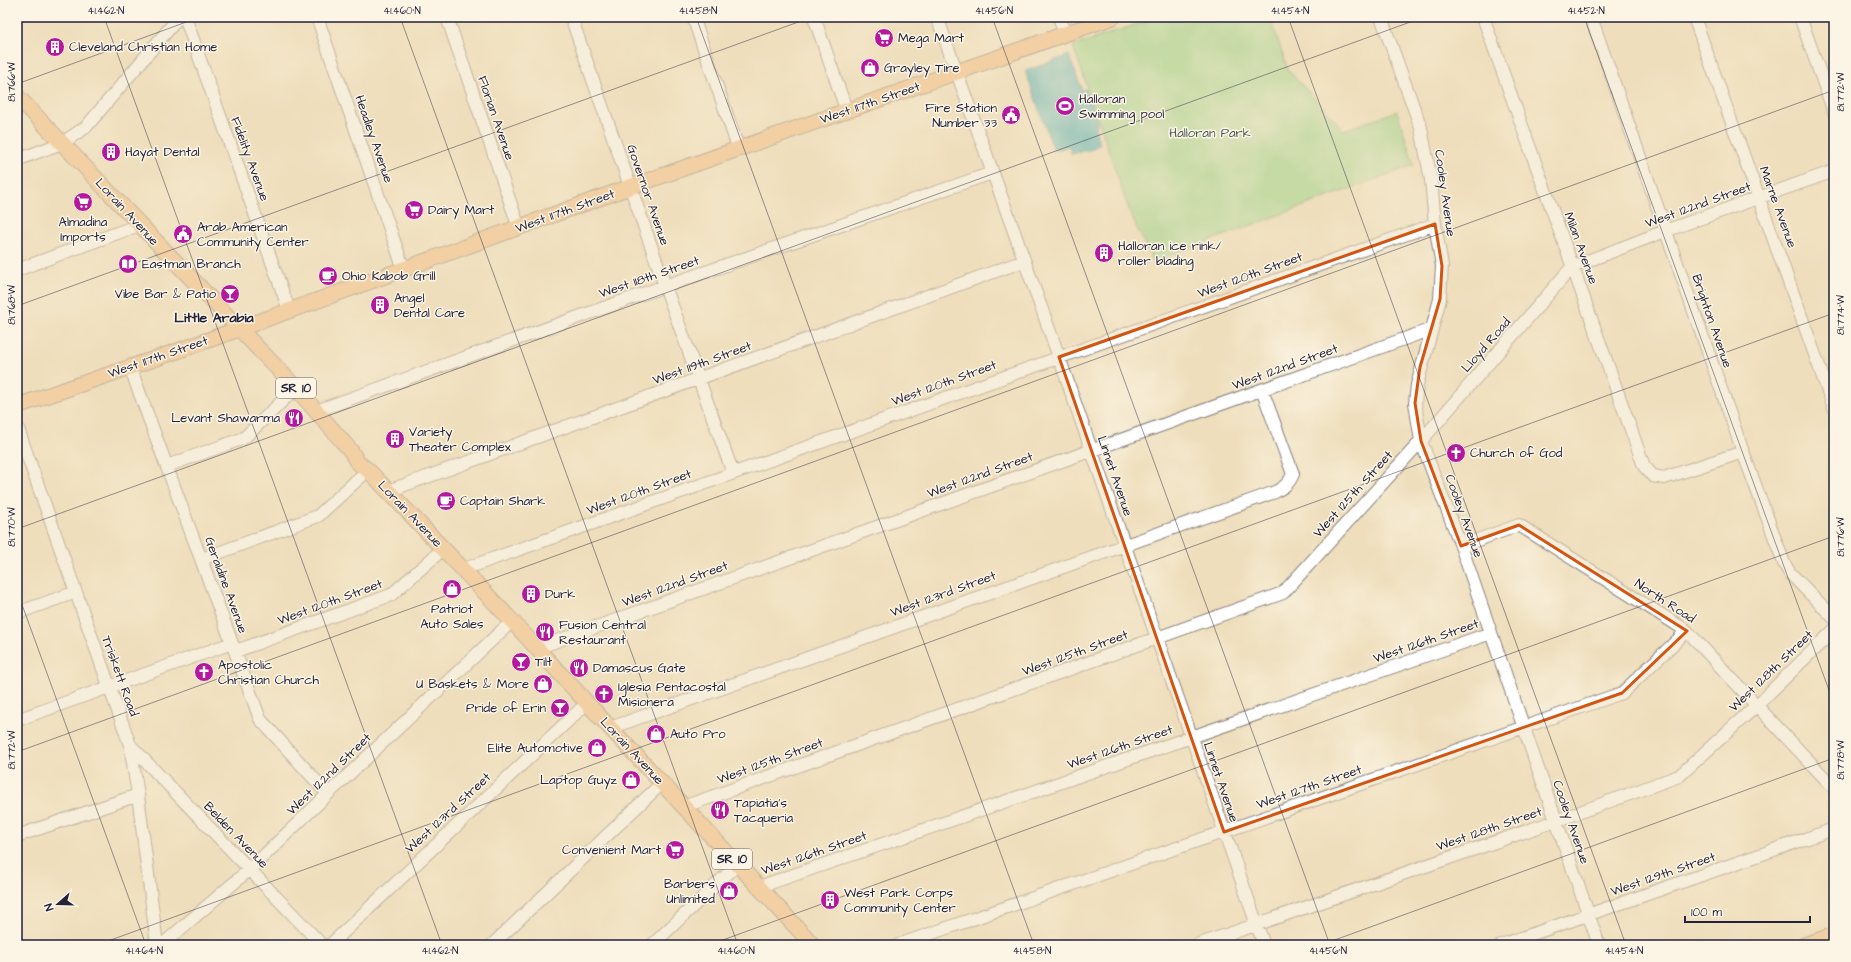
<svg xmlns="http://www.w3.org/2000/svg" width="1851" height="962" font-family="'Architects Daughter',sans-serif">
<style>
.green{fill:#95d58b;stroke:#5c7c63}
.water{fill:#3baab9;stroke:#2e667a}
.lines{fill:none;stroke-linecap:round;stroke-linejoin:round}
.minor-casing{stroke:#88807c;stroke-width:14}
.major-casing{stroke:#88807c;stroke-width:17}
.minor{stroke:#fff;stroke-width:12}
.major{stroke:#f6be86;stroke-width:15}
.marked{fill:none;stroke:#d45411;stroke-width:3;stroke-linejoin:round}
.ticks{fill:none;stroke:#22223b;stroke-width:1;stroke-opacity:0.45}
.labels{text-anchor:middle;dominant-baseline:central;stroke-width:3;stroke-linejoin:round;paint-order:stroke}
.shield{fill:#fcf5e5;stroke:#63616e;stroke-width:1}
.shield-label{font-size:12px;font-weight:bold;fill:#22223b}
.poi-label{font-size:13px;fill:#22223b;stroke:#fcf5e5;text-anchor:start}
.street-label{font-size:13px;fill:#22223b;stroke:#fcf5e5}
.park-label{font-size:13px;fill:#445853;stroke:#fcf5e5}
.neighbourhood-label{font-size:14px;font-weight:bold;fill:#22223b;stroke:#fcf5e5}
.neatline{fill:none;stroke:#22223b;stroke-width:1.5}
.ticks-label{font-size:10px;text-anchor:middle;fill:#22223b}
</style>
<rect width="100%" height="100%" fill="#fcf5e5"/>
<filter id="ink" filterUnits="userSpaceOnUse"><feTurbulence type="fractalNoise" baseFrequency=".025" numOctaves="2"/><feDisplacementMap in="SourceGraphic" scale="8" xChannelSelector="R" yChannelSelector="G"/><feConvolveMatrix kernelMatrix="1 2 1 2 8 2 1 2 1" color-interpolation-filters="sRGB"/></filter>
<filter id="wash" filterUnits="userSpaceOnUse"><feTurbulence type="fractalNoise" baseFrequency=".012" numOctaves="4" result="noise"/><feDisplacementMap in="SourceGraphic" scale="16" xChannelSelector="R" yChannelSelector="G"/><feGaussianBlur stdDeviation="0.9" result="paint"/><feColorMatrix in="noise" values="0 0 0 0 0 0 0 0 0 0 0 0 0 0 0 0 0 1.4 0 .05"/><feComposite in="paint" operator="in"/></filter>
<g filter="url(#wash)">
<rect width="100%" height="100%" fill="#eedebc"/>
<path class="green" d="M1158,17h112l18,53 56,60 53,-19 17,54 -261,97 -23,-49 -57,-167z"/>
<path class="water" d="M1069,55l13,35 4,-1 11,32 -1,11 4,12 -10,6 -19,4 -2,-8 -15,5 -29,-80z"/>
</g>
<g filter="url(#ink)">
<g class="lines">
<g class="minor-casing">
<path id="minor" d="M185,17l104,293
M317,17l87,253
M447,17l72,211
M571,17l94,269 68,187
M693,17l46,133
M814,17l33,95
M937,17l122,340 205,588
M1059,17l6,17
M1381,17l40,111 10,52 4,44 7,42 -2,33 -23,86 -2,18 6,38 40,105 138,399
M1483,17l161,449 9,10 11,2 79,-26
M1591,17l152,435 41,111 5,9 45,46
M1694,17l140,391
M1800,17l34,95
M17,160l45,-17 24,-16 93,-110
M17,270l122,-45
M130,367l130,352 68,75
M316,411l349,-125 327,-113
M17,426l113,319 8,50 19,150
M167,466l77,-28 52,-50
M388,491l636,-230
M1461,546l58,-21 168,106 147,157
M202,559l116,-43 50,-46
M464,569l971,-345
M17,613l59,-21
M537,648l895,-319
M236,651l155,-56 52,-46
M17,720l215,-77
M610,728l665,-236c9,-5 14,-8 18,-18l-31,-84
M130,745l192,200
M683,807l600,-214 138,-152 151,-174 93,-36 169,-60
M17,836l121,-41
M759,887l732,-254
M162,945l88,-76 78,-75 184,-173
M330,945l257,-242
M492,945l170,-162
M652,945l85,-80
M898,945l724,-252 65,-62
M1197,945l350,-121 132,-48 78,-71 77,-75
M1501,945l333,-116"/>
</g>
<g class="major-casing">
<path id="major" d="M17,96l279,292 55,63 6,11 11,8 144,151 75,82 226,242
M17,406l172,-59 441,-160 483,-170
M1804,945l30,-10"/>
</g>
<use href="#minor" class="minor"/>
<use href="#major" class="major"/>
</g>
</g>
<path d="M0 0H1851V962H0ZM1435,224l7,42 -2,33 -20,68 -5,36 6,38 40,105 58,-21 168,106 -65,62 -398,139 -165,-475z" fill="#eedebc" fill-opacity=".55" fill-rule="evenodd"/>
<path class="marked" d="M1435,224l7,42 -2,33 -20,68 -5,36 6,38 40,105 58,-21 168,106 -65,62 -398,139 -165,-475z"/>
<path class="ticks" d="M104,17l338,928M400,17l338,928M696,17l338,928M992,17l338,928M1288,17l338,928M1584,17l250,687M17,84l183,-67M17,306l795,-289M17,529l1407,-512M17,591l129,354M17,752l1817,-662M97,945l1737,-632M709,945l1125,-409M1321,945l513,-187"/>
<defs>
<g id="supermarket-disc" transform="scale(1)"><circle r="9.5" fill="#b5179e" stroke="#fcf5e5"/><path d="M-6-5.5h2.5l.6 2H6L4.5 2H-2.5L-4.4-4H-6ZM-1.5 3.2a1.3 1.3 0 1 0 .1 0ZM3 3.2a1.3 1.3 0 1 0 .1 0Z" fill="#fff"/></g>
<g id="building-disc" transform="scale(1)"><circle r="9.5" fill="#b5179e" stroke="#fcf5e5"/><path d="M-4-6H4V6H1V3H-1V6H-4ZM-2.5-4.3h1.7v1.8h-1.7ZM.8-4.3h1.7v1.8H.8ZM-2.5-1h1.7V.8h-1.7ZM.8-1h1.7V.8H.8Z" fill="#fff"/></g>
<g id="shop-disc" transform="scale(1)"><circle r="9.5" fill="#b5179e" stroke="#fcf5e5"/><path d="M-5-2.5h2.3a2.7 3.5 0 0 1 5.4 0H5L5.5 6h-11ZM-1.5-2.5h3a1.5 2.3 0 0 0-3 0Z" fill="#fff"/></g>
<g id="stadium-disc" transform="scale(1)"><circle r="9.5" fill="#b5179e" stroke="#fcf5e5"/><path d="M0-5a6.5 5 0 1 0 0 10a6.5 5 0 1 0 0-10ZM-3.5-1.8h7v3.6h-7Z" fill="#fff"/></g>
<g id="civic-disc" transform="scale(1)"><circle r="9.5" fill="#b5179e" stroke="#fcf5e5"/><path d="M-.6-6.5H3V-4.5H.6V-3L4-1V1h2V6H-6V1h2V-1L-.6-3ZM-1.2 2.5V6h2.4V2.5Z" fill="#fff"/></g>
<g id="library-disc" transform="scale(1)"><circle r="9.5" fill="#b5179e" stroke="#fcf5e5"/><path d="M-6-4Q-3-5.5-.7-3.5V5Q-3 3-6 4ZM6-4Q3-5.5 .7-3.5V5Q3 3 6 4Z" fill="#fff"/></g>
<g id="cafe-disc" transform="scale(1)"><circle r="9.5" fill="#b5179e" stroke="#fcf5e5"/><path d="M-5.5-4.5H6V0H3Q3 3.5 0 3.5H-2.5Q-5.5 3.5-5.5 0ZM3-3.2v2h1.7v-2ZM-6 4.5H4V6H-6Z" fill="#fff"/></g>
<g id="bar-disc" transform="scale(1)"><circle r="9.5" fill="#b5179e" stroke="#fcf5e5"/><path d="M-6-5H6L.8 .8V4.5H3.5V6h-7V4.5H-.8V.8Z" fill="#fff"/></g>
<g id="restaurant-disc" transform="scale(1)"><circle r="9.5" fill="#b5179e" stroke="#fcf5e5"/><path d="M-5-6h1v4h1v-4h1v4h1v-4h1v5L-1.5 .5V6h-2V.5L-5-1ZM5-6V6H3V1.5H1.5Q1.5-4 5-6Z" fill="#fff"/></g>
<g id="church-disc" transform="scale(1)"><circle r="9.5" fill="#b5179e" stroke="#fcf5e5"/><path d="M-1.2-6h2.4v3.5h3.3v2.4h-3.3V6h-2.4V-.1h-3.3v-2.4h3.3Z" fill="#fff"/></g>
</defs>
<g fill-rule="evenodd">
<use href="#supermarket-disc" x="884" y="38"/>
<use href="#building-disc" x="55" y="47"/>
<use href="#shop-disc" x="870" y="68"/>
<use href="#stadium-disc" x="1065" y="106"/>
<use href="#civic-disc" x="1011" y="115"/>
<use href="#building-disc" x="111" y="152"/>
<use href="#supermarket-disc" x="83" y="202"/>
<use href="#supermarket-disc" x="414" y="210"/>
<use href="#civic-disc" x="183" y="234"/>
<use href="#building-disc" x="1104" y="253"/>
<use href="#library-disc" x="128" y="264"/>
<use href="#cafe-disc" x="328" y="276"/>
<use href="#bar-disc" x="230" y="294"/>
<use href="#building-disc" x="380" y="305"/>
<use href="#restaurant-disc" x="294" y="418"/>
<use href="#building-disc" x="395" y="439"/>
<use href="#church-disc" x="1456" y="453"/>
<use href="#cafe-disc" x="446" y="501"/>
<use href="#shop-disc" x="452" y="589"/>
<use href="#building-disc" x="531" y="594"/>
<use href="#restaurant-disc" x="545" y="632"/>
<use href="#bar-disc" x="521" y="662"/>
<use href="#restaurant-disc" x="579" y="668"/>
<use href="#church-disc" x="204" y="672"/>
<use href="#shop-disc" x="543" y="684"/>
<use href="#church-disc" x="604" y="694"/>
<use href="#bar-disc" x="560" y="708"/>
<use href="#shop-disc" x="656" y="734"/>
<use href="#shop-disc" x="597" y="748"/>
<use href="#shop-disc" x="631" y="780"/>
<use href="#restaurant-disc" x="720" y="810"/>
<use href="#supermarket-disc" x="675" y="850"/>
<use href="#shop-disc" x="729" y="891"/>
<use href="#building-disc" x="830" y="900"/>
</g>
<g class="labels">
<g class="shield">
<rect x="276" y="378" width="40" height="20" rx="3"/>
<rect x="712" y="849" width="40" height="20" rx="3"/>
</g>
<g class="shield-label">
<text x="296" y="388">SR 10</text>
<text x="732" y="859">SR 10</text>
</g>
<g class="poi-label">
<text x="898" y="38">Mega Mart</text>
<text x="69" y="47">Cleveland Christian Home</text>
<text x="884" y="68">Grayley Tire</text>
<text x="1079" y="99">Halloran<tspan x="1079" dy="15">Swimming pool</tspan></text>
<text x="997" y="108" text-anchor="end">Fire Station<tspan x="997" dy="15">Number 33</tspan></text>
<text x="125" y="152">Hayat Dental</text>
<text x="428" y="210">Dairy Mart</text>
<text x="83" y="222" text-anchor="middle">Almadina<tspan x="83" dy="15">Imports</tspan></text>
<text x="197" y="227">Arab American<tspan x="197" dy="15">Community Center</tspan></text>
<text x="1118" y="246">Halloran ice rink/<tspan x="1118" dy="15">roller blading</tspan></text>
<text x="142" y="264">Eastman Branch</text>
<text x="342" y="276">Ohio Kabob Grill</text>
<text x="216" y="294" text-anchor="end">Vibe Bar &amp; Patio</text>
<text x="394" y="298">Angel<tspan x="394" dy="15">Dental Care</tspan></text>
<text x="280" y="418" text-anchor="end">Levant Shawarma</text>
<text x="409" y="432">Variety<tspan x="409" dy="15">Theater Complex</tspan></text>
<text x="1470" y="453">Church of God</text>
<text x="460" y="501">Captain Shark</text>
<text x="545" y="594">Durk</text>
<text x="452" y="609" text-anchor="middle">Patriot<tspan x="452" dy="15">Auto Sales</tspan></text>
<text x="559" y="625">Fusion Central<tspan x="559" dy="15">Restaurant</tspan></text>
<text x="535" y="662">Tilt</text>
<text x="218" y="665">Apostolic<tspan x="218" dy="15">Christian Church</tspan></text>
<text x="593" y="668">Damascus Gate</text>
<text x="529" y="684" text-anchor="end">U Baskets &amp; More</text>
<text x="618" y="687">Iglesia Pentacostal<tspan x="618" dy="15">Misionera</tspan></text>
<text x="546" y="708" text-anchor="end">Pride of Erin</text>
<text x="670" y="734">Auto Pro</text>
<text x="583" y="748" text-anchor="end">Elite Automotive</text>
<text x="617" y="780" text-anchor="end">Laptop Guyz</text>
<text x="734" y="803">Tapiatia's<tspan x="734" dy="15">Tacqueria</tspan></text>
<text x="661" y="850" text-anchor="end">Convenient Mart</text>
<text x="715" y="884" text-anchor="end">Barbers<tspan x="715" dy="15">Unlimited</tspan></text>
<text x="844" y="893">West Park Corps<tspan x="844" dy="15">Community Center</tspan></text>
</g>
<g class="street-label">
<text transform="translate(870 103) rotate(-19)">West 117th Street</text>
<text transform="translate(496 118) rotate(71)">Florian Avenue</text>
<text transform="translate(374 139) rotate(71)">Headley Avenue</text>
<text transform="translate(250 159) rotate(70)">Fidelity Avenue</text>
<text transform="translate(1445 193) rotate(82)">Cooley Avenue</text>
<text transform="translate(648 195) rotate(71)">Governor Avenue</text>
<text transform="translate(1698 205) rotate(-20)">West 122nd Street</text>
<text transform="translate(1778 207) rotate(70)">Marne Avenue</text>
<text transform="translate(565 211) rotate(-20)">West 117th Street</text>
<text transform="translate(127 212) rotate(47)">Lorain Avenue</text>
<text transform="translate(1581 248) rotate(70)">Milan Avenue</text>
<text transform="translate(1250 275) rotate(-20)">West 120th Street</text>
<text transform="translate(649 277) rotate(-19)">West 118th Street</text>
<text transform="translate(1712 321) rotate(71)">Brighton Avenue</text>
<text transform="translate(1486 345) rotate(-49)">Lloyd Road</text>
<text transform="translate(158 357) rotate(-19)">West 117th Street</text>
<text transform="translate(702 363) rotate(-20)">West 119th Street</text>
<text transform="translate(1285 367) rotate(-20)">West 122nd Street</text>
<text transform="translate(944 383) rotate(-20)">West 120th Street</text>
<text transform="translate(980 475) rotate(-20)">West 122nd Street</text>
<text transform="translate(1115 476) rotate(71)">Linnet Avenue</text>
<text transform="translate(639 492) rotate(-20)">West 120th Street</text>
<text transform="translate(1353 494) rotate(-48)">West 125th Street</text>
<text transform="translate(410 514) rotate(46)">Lorain Avenue</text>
<text transform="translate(1464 516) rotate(70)">Cooley Avenue</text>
<text transform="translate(675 584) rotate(-20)">West 122nd Street</text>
<text transform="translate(226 585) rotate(70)">Geraldine Avenue</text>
<text transform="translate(943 594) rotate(-20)">West 123rd Street</text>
<text transform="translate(1665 601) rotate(33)">North Road</text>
<text transform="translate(330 602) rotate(-20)">West 120th Street</text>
<text transform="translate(1426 641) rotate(-19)">West 126th Street</text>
<text transform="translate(1075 653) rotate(-20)">West 125th Street</text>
<text transform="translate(1771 671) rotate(-44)">West 128th Street</text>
<text transform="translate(120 676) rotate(70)">Triskett Road</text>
<text transform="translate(1120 747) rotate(-19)">West 126th Street</text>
<text transform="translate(632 751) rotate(47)">Lorain Avenue</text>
<text transform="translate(770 761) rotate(-20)">West 125th Street</text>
<text transform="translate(329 774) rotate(-44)">West 122nd Street</text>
<text transform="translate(1221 782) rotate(71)">Linnet Avenue</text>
<text transform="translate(1309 787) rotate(-19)">West 127th Street</text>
<text transform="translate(448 813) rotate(-43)">West 123rd Street</text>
<text transform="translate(1571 822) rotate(71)">Cooley Avenue</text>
<text transform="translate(1489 829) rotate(-19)">West 128th Street</text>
<text transform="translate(236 835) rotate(46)">Belden Avenue</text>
<text transform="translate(814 853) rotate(-19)">West 126th Street</text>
<text transform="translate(1663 874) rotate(-19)">West 129th Street</text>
</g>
<g class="park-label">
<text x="1210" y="133">Halloran Park</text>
</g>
<g class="neighbourhood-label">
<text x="214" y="318">Little Arabia</text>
</g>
</g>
<rect width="1851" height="962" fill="none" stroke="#fcf5e5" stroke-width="44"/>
<g transform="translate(58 904) rotate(250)" stroke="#fcf5e5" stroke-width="3" paint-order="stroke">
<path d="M0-3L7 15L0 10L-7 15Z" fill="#22223b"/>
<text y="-6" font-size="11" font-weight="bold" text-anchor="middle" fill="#22223b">N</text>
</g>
<path d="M1685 916v6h125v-6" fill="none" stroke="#22223b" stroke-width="2"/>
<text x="1691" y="916" font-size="12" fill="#22223b" stroke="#fcf5e5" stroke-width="3" paint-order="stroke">100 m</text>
<rect x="22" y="22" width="1807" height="918" class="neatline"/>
<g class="ticks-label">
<text x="106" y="14">41.462°N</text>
<text x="402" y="14">41.460°N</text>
<text x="698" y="14">41.458°N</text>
<text x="994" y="14">41.456°N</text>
<text x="1290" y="14">41.454°N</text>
<text x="1586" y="14">41.452°N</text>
<text transform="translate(11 82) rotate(-90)" y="4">81.766°W</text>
<text transform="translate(1840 92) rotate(-90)" y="4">81.772°W</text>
<text transform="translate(11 305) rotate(-90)" y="4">81.768°W</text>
<text transform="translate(1840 315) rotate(-90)" y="4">81.774°W</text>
<text transform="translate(11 527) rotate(-90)" y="4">81.770°W</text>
<text transform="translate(1840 537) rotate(-90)" y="4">81.776°W</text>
<text transform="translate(11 750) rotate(-90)" y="4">81.772°W</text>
<text transform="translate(1840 760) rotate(-90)" y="4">81.778°W</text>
<text x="144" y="954">41.464°N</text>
<text x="440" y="954">41.462°N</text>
<text x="736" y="954">41.460°N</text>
<text x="1032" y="954">41.458°N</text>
<text x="1328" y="954">41.456°N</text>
<text x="1624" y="954">41.454°N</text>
</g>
</svg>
